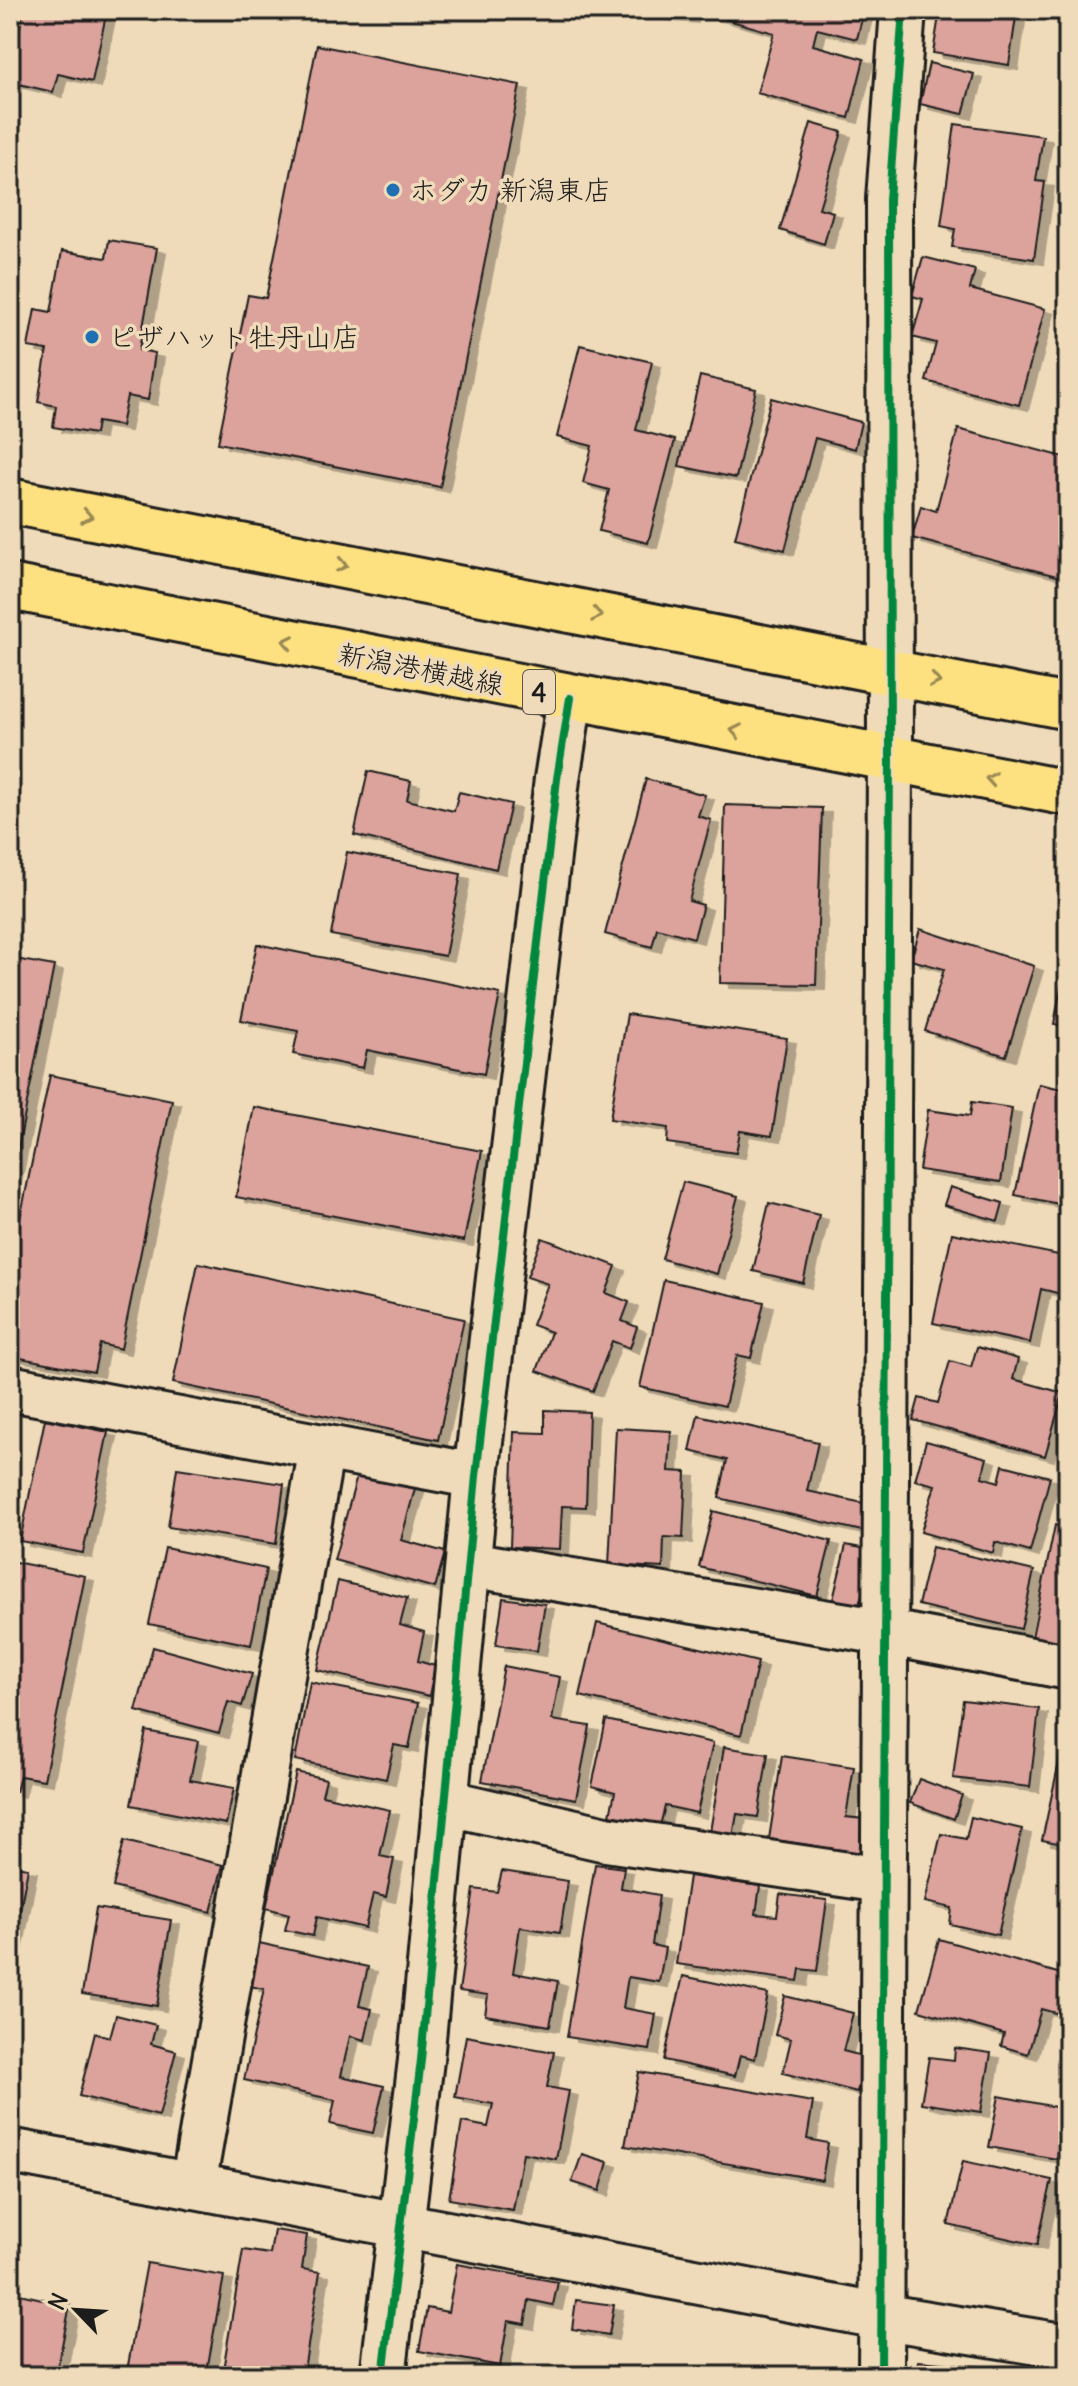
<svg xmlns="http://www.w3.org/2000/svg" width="1078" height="2386" font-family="Delius,'Klee One',sans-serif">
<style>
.building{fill:#dca29c;stroke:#1c1c1c;stroke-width:2;filter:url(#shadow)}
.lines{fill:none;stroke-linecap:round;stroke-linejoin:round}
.minor-casing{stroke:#1c1c1c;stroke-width:50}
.primary-casing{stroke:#1c1c1c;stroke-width:50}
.minor{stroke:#efdbb9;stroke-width:44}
.primary{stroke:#fde080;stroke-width:44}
.cycleway-casing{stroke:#efdbb9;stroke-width:13}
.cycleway{stroke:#00873e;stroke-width:8}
.oneway{stroke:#988853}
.poi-dot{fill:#1f6fb2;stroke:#efdbb9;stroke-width:3}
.labels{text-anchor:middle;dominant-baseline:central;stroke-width:7;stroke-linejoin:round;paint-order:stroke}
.shield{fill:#efdbb9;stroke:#5b554b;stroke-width:2}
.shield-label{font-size:26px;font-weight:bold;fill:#1c1c1c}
.poi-label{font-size:28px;fill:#1c1c1c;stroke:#efdbb9;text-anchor:start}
.street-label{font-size:28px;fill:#1c1c1c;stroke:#efdbb9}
</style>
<defs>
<filter id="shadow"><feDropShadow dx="9" dy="5" stdDeviation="0" flood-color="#0004"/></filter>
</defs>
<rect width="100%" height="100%" fill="#efdbb9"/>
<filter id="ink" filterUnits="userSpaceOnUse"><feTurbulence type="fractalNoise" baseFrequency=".0125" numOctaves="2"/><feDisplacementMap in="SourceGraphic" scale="16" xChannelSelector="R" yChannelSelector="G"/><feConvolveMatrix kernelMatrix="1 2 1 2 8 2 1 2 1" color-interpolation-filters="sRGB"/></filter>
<g filter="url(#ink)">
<path class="building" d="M23,10h84l-15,72 -34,-8 -5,18 -43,-10z
M657,10h32v8l-32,-3z
M704,10h160l-7,29 -40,-10 -4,16 51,14 -15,59 -92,-25 17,-60 -71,-20z
M940,10h77l-8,55 -76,-12z
M317,45l203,40 -80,402 -222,-44 30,-148 18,3z
M929,63l45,11 -11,40 -43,-10z
M811,123l31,9 -23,76 14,4 -9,32 -44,-14z
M955,124l88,12 -7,45 9,1 -11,77 -82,-12 3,-18 -14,-3z
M109,240l48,8 -18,102 16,3 -7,47 -21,-4 -6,30 -24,-4 -2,12 -42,-7 3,-21 -18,-4 9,-52 -19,-3 7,-38 16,3 11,-61 44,7z
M923,257l52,13 -5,19 75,20 -26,96 -93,-24 10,-38 -24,-6 11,-38 -11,-3z
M580,345l72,17 -16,68 39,10 -27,103 -49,-12 10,-41 -26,-7 9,-37 -35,-9z
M700,376l56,13 -20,89 -57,-12z
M771,398l90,24 -6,27 -40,-11 -30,112 -50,-12z
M958,429l110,29v121l-156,-41 9,-32 15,5z
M368,771l43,10 -4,19 47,11 5,-19 52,12 -15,65 -142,-34z
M646,779l59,16 -7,21 13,4 -22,81 14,4 -9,33 -37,-10 -5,19 -47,-13z
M725,805l97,3 -6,177 -96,-2z
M347,852l114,22 -16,82 -114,-21z
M920,929l114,37 -28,90 -81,-25 19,-62 -33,-9z
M257,944l243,50 -16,80 -117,-24 -4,18 -70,-14 5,-23 -57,-11z
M1068,951v76l-14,-3z
M10,958l44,8 -44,223z
M627,1014l160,24 -15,98 -32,-5 -4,22 -69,-10 1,-15 -58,-9z
M1068,1063v143l-53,-11 24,-111 23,5z
M50,1075l122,25 -51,249 -21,-5 -6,28 -84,-16v-89z
M972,1102l40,6 -11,74 -82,-12 9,-60 42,6z
M254,1107l228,44 -18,90 -228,-44z
M683,1182l55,14 -21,78 -55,-15z
M950,1187l53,16 -5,18 -54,-16z
M769,1203l50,12 -16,68 -50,-12z
M952,1233l116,24 -7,37 -20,-5 -11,54 -97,-20z
M542,1238l74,28 -10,27 23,9 -7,19 15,6 -7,21 -18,-7 -19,50 -56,-20 14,-39 -19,-7 16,-41 -21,-7z
M198,1263l266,56 -26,121 -265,-57z
M664,1280l100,22 -13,56 -14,-3 -12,51 -85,-19z
M977,1347l41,12 -5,20 50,14 -18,63 -132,-36 6,-22 19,5 12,-42 21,6z
M545,1410l44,2 -3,95 -24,-1 -2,43 -50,-2 4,-115 31,1z
M698,1415l120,27 -11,49 61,13 -6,27 -143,-33 8,-38 -37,-9z
M45,1419l63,13 -25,121 -63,-12z
M616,1428l55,3 -2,40 17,1 -3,66 -19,-1 -1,31 -54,-3z
M926,1441l61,17 -5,19 17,5 4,-17 47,12 -20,75 -35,-10 -2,11 -72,-21 14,-47 -20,-5z
M177,1468l107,16 -8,60 -108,-17z
M359,1469l57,16 -15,55 44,12 -10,36 -101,-28z
M713,1511l118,30 -14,55 -118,-29z
M1055,1525l13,3v117l-36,-8z
M846,1545l26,5 -14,60 -26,-6z
M932,1547l102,24 -13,58 -103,-24z
M165,1548l101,21 -15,76 -102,-21z
M10,1561l75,15 -41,204 -24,-4 -4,16 -6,-1z
M338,1581l69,17 -7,27 24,7 -6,29 17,5 -6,30 -112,-26z
M503,1598l42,6 -8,47 -41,-6z
M597,1623l161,39 -17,73 -161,-39z
M153,1647l99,27 -10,32 -14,-4 -9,31 -83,-22z
M504,1666l56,11 -8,43 38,6 -14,73 -94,-18z
M310,1682l108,21 -9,45 -15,-3 -8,34 -91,-19z
M963,1700l76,9 -9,78 -77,-9z
M606,1720l107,23 -16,70 -32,-7 -5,20 -50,-11 5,-23 -23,-6z
M1068,1721v124l-26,-5z
M146,1731l52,10 -8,39 44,8 -8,36 -95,-19z
M724,1747l44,7 -10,63 -21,-3 -5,28 -23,-4z
M782,1756l72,11 -8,50 18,2 -5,34 -90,-14z
M296,1772l30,7 -4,16 68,15 -10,46 14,3 -8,38 -13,-3 -8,34 -48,-11 -4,19 -28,-6 4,-16 -23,-6z
M919,1779l43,16 -8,24 -44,-16z
M971,1817l51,12 -24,106 -48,-11 2,-16 -27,-6 16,-68 25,5z
M124,1841l99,24 -12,47 -98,-25z
M595,1864l29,4 -3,20 38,7 -7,50 13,3 -6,34 -31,-5 -5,31 33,6 -6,36 -83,-13z
M10,1865l18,3 -18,94z
M502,1871l66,10 -8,52 -40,-6 -7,46 45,8 -8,45 -65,-11 3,-20 -29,-4 15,-102 23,3z
M689,1876l71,10 -4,28 21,2 3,-22 47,6 -10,71 -17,-2 -2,12 -122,-17z
M96,1908l75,12 -14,86 -75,-12z
M939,1939l129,37 -9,38 -18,-5 -13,45 -27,-8 3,-12 -85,-24z
M259,1943l109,24 -9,39 13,3 -7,31 -15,-4 -9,40 43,10 -11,47 -43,-9 5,-24 -91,-20 20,-91 -14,-3z
M683,1976l85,18 -13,65 -15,-4 -5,21 -71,-16z
M785,1996l68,17 -10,38 23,6 -9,35 -74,-19 8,-34 -16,-4z
M116,2015l40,10 -5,19 25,7 -17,65 -80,-20 16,-63 15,4z
M466,2036l88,16 -7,35 22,4 -13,68 -33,-6 -10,57 -64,-11 13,-77 26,5 5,-23 -38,-7z
M955,2048l36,5 -10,59 -60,-9 8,-46 25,3z
M639,2072l174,30 -6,37 21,4 -6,37 -197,-34z
M999,2096l67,13 -9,50 -68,-12z
M582,2154l26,8 -8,29 -28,-9z
M963,2161l89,19 -15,65 -89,-20z
M274,2230l33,5 -5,34 18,3 -17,104h-43l-37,-6 20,-120 27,4z
M147,2263l77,13 -18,100h-80z
M457,2264l101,18 -5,23 -24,-5 -4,24 -17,-3 -8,45 -81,-15 8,-43 21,4z
M10,2292l60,13 -14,71h-46z
M576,2300l38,5 -5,30 -37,-6z
M918,2361l87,8 -1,7h-88z"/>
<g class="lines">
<g class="minor-casing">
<path id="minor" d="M10,1388l466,88
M468,1564l416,68 184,35
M445,1802l161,37 276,41
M10,2151l869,165 189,31
M193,2186l129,-739
M383,2376l38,-316 55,-584 81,-697 13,-81
M881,2376l9,-1615 -1,-562 14,-189"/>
</g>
<g class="primary-casing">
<path id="primary" d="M10,501l1058,206
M10,587l1058,206"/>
</g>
<use href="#minor" class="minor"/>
<use href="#primary" class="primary"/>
<g class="cycleway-casing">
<path id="cycleway" d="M383,2376l38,-316 55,-584 81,-697 13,-81
M881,2376l9,-1615 -1,-562 14,-189"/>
</g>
<use href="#cycleway" class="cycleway"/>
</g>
<defs><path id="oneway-chevron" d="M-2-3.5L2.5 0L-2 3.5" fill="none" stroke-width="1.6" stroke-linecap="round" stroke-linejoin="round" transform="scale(2)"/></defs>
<g class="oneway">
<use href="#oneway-chevron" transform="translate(87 516) rotate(11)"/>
<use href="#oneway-chevron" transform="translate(342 565) rotate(11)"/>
<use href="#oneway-chevron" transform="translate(597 615) rotate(11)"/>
<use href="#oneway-chevron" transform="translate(288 642) rotate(-169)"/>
<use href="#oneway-chevron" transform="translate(935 681) rotate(11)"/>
<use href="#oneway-chevron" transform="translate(736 731) rotate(-169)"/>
<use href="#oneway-chevron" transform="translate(991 779) rotate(-170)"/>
</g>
</g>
<g class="poi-dot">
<circle cx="393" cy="190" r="8"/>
<circle cx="92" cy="337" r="8"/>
</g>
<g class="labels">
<rect class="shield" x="523" y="670" width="32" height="44" rx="6"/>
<g class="shield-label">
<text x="539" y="692">4</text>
</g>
<g class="poi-label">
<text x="409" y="190">ホダカ 新潟東店</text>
<text x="108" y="337">ピザハット牡丹山店</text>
</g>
<g class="street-label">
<text transform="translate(421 669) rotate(11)">新潟港横越線</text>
</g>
</g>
<rect width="1078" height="2386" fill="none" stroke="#efdbb9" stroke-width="40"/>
<rect x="20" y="20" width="1038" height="2346" fill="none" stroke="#1c1c1c" stroke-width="3" filter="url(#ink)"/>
<g transform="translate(76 2310) rotate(295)" stroke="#efdbb9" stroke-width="6" paint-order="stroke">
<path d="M0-6L14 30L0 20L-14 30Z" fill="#1c1c1c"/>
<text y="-12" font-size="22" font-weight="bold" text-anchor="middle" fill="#1c1c1c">N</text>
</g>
</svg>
